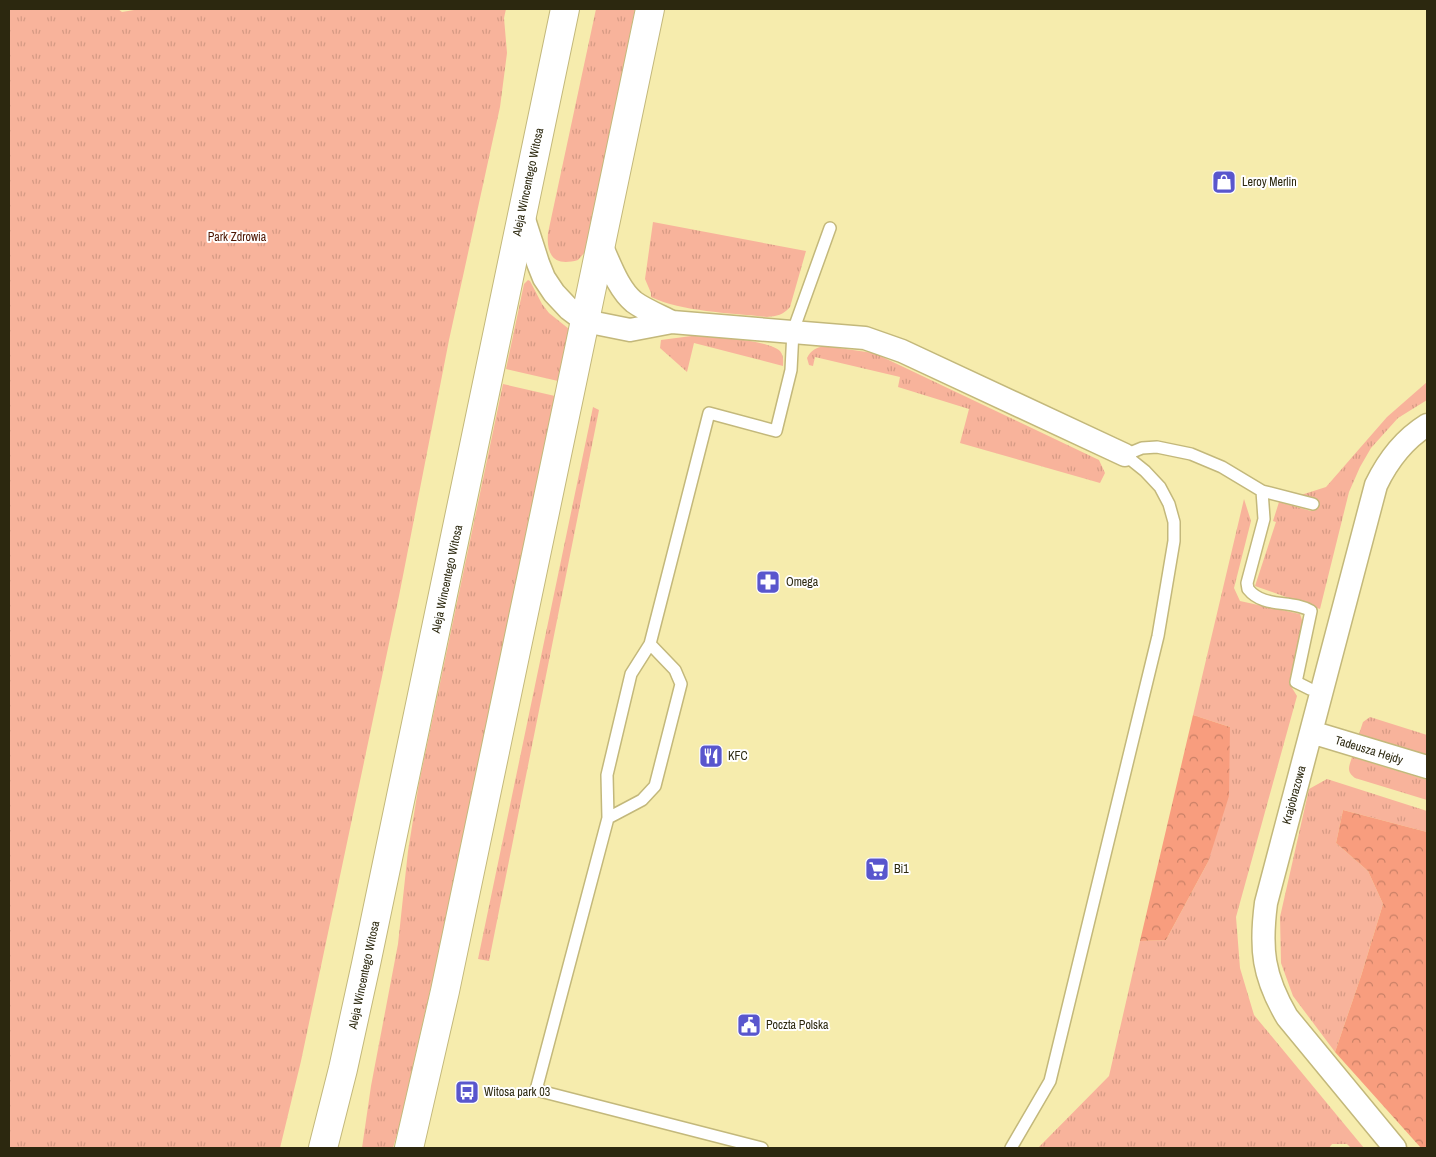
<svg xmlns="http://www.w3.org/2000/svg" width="1436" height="1157" font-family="'Archivo Narrow',sans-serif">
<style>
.grass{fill:url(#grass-tufts)}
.forest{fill:url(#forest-crowns)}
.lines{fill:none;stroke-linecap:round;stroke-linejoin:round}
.lane-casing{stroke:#c3b87b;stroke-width:14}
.street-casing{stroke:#c3b87b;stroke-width:25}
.primary-casing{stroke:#c3b87b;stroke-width:30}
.lane{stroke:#fff;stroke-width:11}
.street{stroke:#fff;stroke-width:22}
.primary{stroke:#fff;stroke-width:28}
.labels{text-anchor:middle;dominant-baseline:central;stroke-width:4;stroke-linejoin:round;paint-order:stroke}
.street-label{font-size:12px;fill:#2c280f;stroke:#fff}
.poi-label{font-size:12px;fill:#2c280f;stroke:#fff;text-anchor:start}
.park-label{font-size:12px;fill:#4c1501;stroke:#fff}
</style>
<defs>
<pattern id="grass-tufts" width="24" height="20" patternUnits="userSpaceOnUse" patternTransform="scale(1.25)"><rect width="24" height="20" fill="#f8b39b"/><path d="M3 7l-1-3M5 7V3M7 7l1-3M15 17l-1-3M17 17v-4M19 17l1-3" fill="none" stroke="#d59a84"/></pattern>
<pattern id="forest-crowns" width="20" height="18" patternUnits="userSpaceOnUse" patternTransform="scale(1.25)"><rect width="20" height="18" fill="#f89d7e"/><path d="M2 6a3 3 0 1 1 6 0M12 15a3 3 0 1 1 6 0" fill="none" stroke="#c98066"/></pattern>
</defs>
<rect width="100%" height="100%" fill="#f6ecad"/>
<path class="grass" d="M9,9h109l4,3 18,-3h366l-2,9 3,35 -7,54 -51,233 -50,256 -98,465 -21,87h-271z
M596,9h39l-49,242 -8,9c-24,7 -32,-5 -30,-27z
M653,222l153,29 -16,56c-7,8 -13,9 -23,10 -35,-4 -84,-5 -116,-20v-4l-6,-14z
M528,280l2,1 12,23 7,9 20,16 -11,52 -52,-12 18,-85z
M699,335c15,1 72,6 81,16 4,5 3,10 3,15l-89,-23 -7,29 -27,-24 1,-8z
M824,346l50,7 225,107 6,13 -5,10 -140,-40 9,-34 -71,-22 2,-10 -85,-20 -2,9 -4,-1 -2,-7c4,-8 9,-10 17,-12z
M1427,382v18l-29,18 -27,30 -11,19 -11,25 -29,117 -65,-23 21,-64 -3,-1 6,-19 32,9 4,-12 -14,-4 25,-8 61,-70z
M503,384l52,12 -115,551 -41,180 -6,21h-31l9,-62 27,-142 10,-93 11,-68z
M593,407l6,3 -110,551 -11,-2z
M1244,499l7,22 -17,67 6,13 60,13 3,9 -14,60 8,13 -61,221 4,51 14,47 110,133h-13l-4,-4h-15l-3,4h-291l71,-72 31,-135 26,-1 42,-78 22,-135 -37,-12z
M1370,717l57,18v21l-68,-22 4,-12z
M1352,757l75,23v20l-72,-22c-9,-7 -6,-11 -3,-21z
M1327,779l100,32v21l-84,-22 -7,33 32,28 15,33 -22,72 -26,76 -42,-56 -12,-33 -1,-46 29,-128z"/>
<path class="forest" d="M1193,715l37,12 -1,69 -21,66 -42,78 -26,1z
M1343,810l84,22v316h-6l-86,-96 26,-76 22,-72 -15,-33 -32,-28z"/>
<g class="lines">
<g class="lane-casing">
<path id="lane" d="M1262,491l2,28 -17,64 1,6c16,20 43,10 63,22l-15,71 14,7
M608,818l34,-18 13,-14 26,-102 -6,-14 -25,-26
M762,1148l-226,-58 72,-272 -1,-43 24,-101 19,-30 59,-231 67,18 15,-61 2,-39 37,-103
M1011,1148l39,-67 108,-445 16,-95v-19l-5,-18 -9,-17 -15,-16 -20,-16 17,-7 15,-1 34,7 31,13 40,24 51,13"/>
</g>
<g class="street-casing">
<path id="street" d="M522,213l16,50 6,15 10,15 15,16 16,12 45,9 42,-8 193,16 37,13 223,104
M601,245c9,19 17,44 33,57 11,8 26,14 38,20
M1311,732l116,35
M1395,1148l-108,-131c-24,-41 -27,-68 -21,-114l110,-418c12,-25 27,-45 51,-60"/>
</g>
<g class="primary-casing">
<path id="primary" d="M323,1148l20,-79 23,-105 199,-955
M409,1148l36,-157 205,-982"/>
</g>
<use href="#lane" class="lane"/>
<use href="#street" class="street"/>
<use href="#primary" class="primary"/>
</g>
<defs>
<g id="shop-square" transform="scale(1.25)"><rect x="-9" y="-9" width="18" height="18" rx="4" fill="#5956cd" stroke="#fff"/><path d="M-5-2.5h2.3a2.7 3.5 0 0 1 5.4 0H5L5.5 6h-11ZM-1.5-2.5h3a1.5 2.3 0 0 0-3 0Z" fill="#fff"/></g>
<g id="pharmacy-square" transform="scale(1.25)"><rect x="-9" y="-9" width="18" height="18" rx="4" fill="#5956cd" stroke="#fff"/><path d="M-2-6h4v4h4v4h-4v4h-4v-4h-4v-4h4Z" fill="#fff"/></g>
<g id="restaurant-square" transform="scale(1.25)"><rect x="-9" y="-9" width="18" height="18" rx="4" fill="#5956cd" stroke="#fff"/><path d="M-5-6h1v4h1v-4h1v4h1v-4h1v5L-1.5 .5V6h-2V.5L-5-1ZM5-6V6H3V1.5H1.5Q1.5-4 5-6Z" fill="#fff"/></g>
<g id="supermarket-square" transform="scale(1.25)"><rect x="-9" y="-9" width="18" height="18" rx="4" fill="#5956cd" stroke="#fff"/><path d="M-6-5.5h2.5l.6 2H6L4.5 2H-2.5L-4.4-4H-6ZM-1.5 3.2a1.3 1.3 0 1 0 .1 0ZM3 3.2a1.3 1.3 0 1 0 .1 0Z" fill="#fff"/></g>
<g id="civic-square" transform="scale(1.25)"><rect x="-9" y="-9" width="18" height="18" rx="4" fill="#5956cd" stroke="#fff"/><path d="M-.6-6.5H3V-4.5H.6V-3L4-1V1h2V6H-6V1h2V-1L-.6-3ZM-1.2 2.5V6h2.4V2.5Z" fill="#fff"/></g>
<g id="bus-square" transform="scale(1.25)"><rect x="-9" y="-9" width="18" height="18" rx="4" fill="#5956cd" stroke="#fff"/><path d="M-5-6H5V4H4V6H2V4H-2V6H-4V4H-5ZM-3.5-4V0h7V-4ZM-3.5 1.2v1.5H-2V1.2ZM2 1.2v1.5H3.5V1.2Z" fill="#fff"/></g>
</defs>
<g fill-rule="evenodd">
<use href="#shop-square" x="1224" y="182"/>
<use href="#pharmacy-square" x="768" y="582"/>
<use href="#restaurant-square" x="711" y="756"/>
<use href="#supermarket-square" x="877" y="869"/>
<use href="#civic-square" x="749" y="1025"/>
<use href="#bus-square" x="467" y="1092"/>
</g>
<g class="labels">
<g class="street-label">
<text transform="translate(528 182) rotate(-78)">Aleja Wincentego Witosa</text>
<text transform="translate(447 579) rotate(-78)">Aleja Wincentego Witosa</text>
<text transform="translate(1369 750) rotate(17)">Tadeusza Hejdy</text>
<text transform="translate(1294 795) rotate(-75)">Krajobrazowa</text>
<text transform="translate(364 975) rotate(-78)">Aleja Wincentego Witosa</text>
</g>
<g class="poi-label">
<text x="1242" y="182">Leroy Merlin</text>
<text x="786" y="582">Omega</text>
<text x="728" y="756">KFC</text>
<text x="894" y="869">Bi1</text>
<text x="766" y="1025">Poczta Polska</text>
<text x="484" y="1092">Witosa park 03</text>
</g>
<g class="park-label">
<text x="237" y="237">Park Zdrowia</text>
</g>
</g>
<rect width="1436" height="1157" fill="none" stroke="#2c280f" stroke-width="20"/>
</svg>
